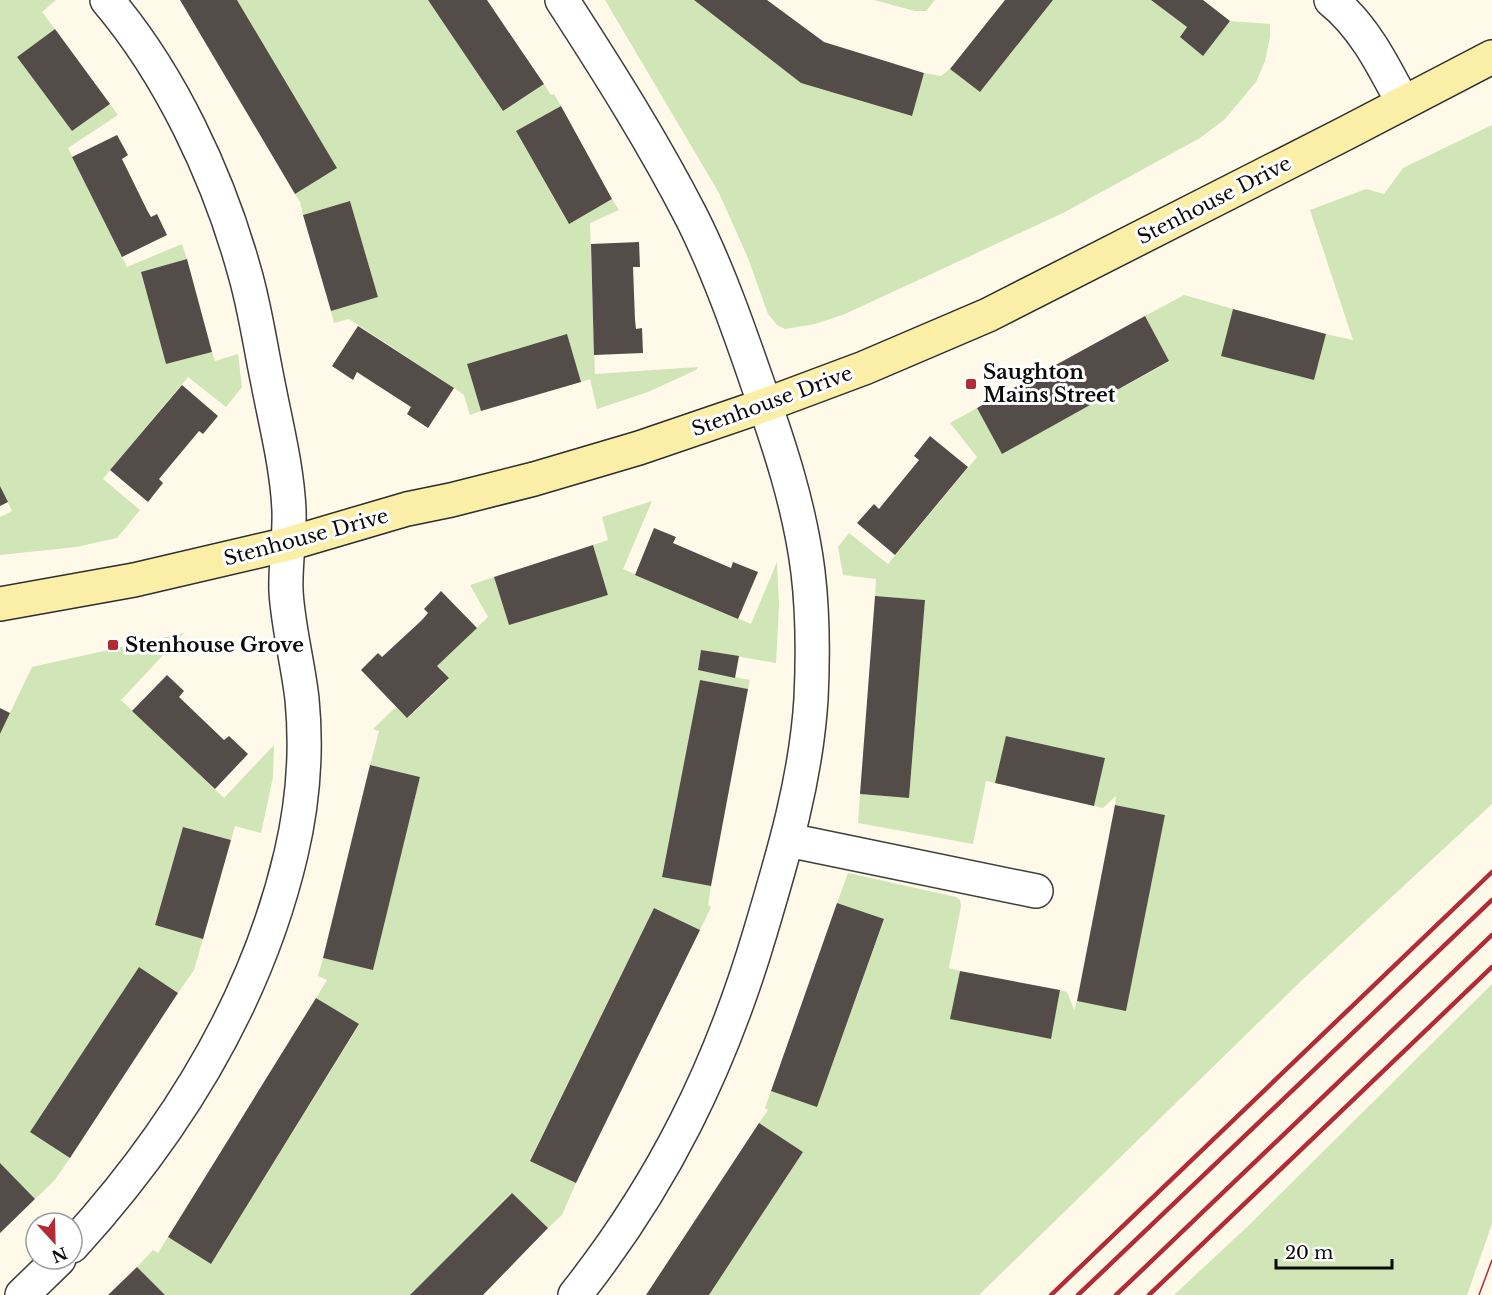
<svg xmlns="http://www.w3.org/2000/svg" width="1492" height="1295" font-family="'Libre Baskerville',serif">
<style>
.green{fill:#d0e6b6}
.building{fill:#534c48}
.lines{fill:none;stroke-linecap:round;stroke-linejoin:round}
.street-casing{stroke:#3e3e3e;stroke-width:36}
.secondary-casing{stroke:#2d2d2d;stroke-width:36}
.street{stroke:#fff;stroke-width:33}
.secondary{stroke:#fbefa8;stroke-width:33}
.tram{stroke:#b22b35;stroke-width:1.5}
.rail{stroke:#b22b35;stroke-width:4.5}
.poi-dot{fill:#b22b35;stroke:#fff;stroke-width:2}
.labels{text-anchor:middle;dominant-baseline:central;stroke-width:6;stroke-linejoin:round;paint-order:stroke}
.street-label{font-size:20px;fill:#0b0b0b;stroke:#fff}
.poi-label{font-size:20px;font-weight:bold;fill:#0b0b0b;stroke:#fff;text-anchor:start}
</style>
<rect width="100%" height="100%" fill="#fef9e9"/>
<path class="green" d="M0,0h56l-14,12 13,17 -38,28 55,74 38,-27 8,11 -50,33 59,119 55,-23 5,15 -46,14 25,91 46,-12 3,9 23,-7 4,33 -16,20 -38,-30 -78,93 -7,9 37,31 -23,28 -41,9 -76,8v-38l12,-6 -12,-25z
M237,0h191l75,111 41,-27 7,11 3,-1 7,12 -45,25 52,92 44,-24 7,11 -29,13 5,151 103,-7 -2,3 -48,22 -51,17 -7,-30 -9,3 -114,-18 14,47 -11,4 -6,-20 -10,-7 -105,-69 -15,4 -3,-12 47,-14 -28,-96 -47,14 -3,-13 -5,-8 42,-26z
M605,0h89l107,83 110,33 13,-43 17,3 9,-7 30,23 73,-92h98l36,27 -7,10 23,18 27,-34 40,3v13l-5,24 -9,21 -31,37 -25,19 -137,75 -218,101 -30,10 -30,5 -8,-4 -9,-11 -20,-56 -29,-65z
M874,0h61l-9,11h-11z
M1492,125v679l-191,177 -322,314h-270l94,-143 -44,-29 9,-13 -3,-2 6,-17 46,15 67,-186 -47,-17 11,-30 108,24 4,3 1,6 -12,62 11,3 -9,48 99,20 10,-49 7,2 7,18 3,-9 49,9 39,-195 -50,-10 1,-9 -13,12 -9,-2 11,-48 -98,-22 -12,47 -9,-2 -13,63 -115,-21 2,-29 49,4 16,-198 -50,-4 1,-17 -33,-4 -5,-28 11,-14 39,31 89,-107 -27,-34 27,-15 25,45 167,-91 -24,-46 39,-21 49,14 -12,47 93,24 12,-46 27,6 -43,-130 56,-21 18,5 19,-26z
M652,501l-29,68 128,55 26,-62 2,43 -3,58 -75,-13 -3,20 52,10 -2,9 -48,-9 -38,196 49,10 -3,19 3,2 -11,23 -46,-22 -124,252 46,23 -14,32 -14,13 -37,-35 -101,102h-245l-28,-28 16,-17 5,3 10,-16 43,27 148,-239 -43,-27 11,-18 -9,-4 5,-18 50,11 47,-192 -50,-12 9,-34 -6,-2 23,-22 12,11 41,-39 -12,-13 51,-49 -18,-32 24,-8 15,48 99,-30 -15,-50 15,-5 -6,-23z
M184,633l-63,67 103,98 50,-53 -1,32 -12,56 -26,-7 -4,14 -48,-13 -28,97 48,15 -9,31 -16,23 -39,-26 -108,165 39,26 -16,23 -19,18 -35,-35v-430l32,-67z
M1492,984v240l-25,71h-293l73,-68z"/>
<path class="building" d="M180,0h57l100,168 -42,26z
M428,0h59l57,84 -41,27z
M694,0h73l57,42 100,31 -12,43 -111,-33z
M1005,0h48l-73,92 -30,-23z
M1151,0h52l27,21 -27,35 -23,-19 7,-10z
M55,29l55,75 -38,27 -55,-74z
M561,106l51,93 -43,25 -53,-93z
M117,135l11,20 -6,4 25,51 4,7 6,-3 10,21 -45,22 -50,-100z
M350,201l28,96 -47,14 -28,-96z
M639,242l1,25h-7l2,53 1,9 6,-1 1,25 -49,2 -3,-111z
M187,259l25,93 -46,12 -25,-92z
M1233,309l93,25 -12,46 -93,-24z
M1145,316l24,45 -167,93 -25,-46z
M358,326l96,62 -26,40 -21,-14 4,-7 -48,-31 -6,-4 -4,8 -21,-14z
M567,334l14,48 -100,29 -14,-47z
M182,385l36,31 -15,18 -4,-3 -40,48 4,4 -15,19 -38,-32z
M930,436l38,31 -73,88 -38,-32 17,-19 5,5 4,-5 36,-44 -5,-4z
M0,486l8,16 -8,4z
M654,528l22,9 -3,6 58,25 2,-6 25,10 -20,47 -103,-44z
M593,545l15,50 -99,30 -15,-48z
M441,591l36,37 -40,38 12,12 -42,40 -46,-48 17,-17 4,4 40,-37 6,-7 -4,-4z
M875,596l50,4 -16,198 -49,-4z
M701,650l38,6 -4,22 -37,-8z
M167,675l17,16 -5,6 45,43 5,-4 19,18 -33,35 -83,-78z
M700,680l48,9 -37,197 -49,-9z
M0,708l10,5 -10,21z
M1006,736l99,22 -11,48 -99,-23z
M370,765l50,12 -47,193 -50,-12z
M1115,805l50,10 -39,196 -49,-10z
M183,827l48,13 -28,99 -48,-14z
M837,903l47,16 -67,188 -46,-16z
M654,908l46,22 -124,253 -46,-22z
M139,967l39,26 -108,165 -40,-26z
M960,971l100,19 -9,49 -101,-20z
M316,998l43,26 -148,240 -43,-27z
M759,1123l44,29 -52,79 -42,64h-63z
M0,1163l35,36 -35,34z
M512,1193l36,35 -33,34 -32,33h-73z
M137,1267l28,28h-57z"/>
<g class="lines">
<g class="street-casing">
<path id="street" d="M562,0c46,71 91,142 130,218 26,52 46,109 65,164 22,62 43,125 51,190 5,42 5,86 3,127 -5,81 -28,157 -51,234 -40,135 -97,251 -185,362
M1331,0c33,26 53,67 72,103
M788,840l248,51
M72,1246c102,-112 184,-243 219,-392 12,-51 16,-104 11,-155 -4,-36 -14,-72 -16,-108 -1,-27 4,-54 3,-81 -2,-43 -13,-85 -21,-127 -8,-38 -13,-76 -24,-113 -26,-94 -74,-196 -137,-270
M22,1295l37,-36"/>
</g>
<g class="secondary-casing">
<path id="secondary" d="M0,604l134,-24 154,-36 119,-35 44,-9 83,-21 105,-31 126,-43 99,-37 124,-53 358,-182 146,-76"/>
</g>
<use href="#street" class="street"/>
<use href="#secondary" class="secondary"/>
<path class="tram" d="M1479,1295l13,-35"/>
<path class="rail" d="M1051,1295l441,-423
M1078,1295l414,-395
M1116,1295l376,-360
M1149,1295l343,-328"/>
</g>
<g class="poi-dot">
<rect x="965" y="378" width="12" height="12" rx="3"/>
<rect x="107" y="639" width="12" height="12" rx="3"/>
</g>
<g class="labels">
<g class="street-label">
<text transform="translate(1214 200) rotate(-27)">Stenhouse Drive</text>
<text transform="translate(772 401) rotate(-20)">Stenhouse Drive</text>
<text transform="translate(306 537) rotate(-15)">Stenhouse Drive</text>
</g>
<g class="poi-label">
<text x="983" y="372">Saughton<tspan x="983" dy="23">Mains Street</tspan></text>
<text x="125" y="645">Stenhouse Grove</text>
</g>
</g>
<g transform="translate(54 1241) rotate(158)"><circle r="28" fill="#ffffff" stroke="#9d9d9d" stroke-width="1.5"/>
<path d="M0-4.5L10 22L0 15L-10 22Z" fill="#b22b35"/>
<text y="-9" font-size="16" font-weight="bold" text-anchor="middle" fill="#0b0b0b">N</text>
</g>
<path d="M1276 1259v9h116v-9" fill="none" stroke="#0b0b0b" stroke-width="3"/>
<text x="1285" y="1259" font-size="18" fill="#0b0b0b" stroke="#ffffff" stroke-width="4.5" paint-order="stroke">20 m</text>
</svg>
